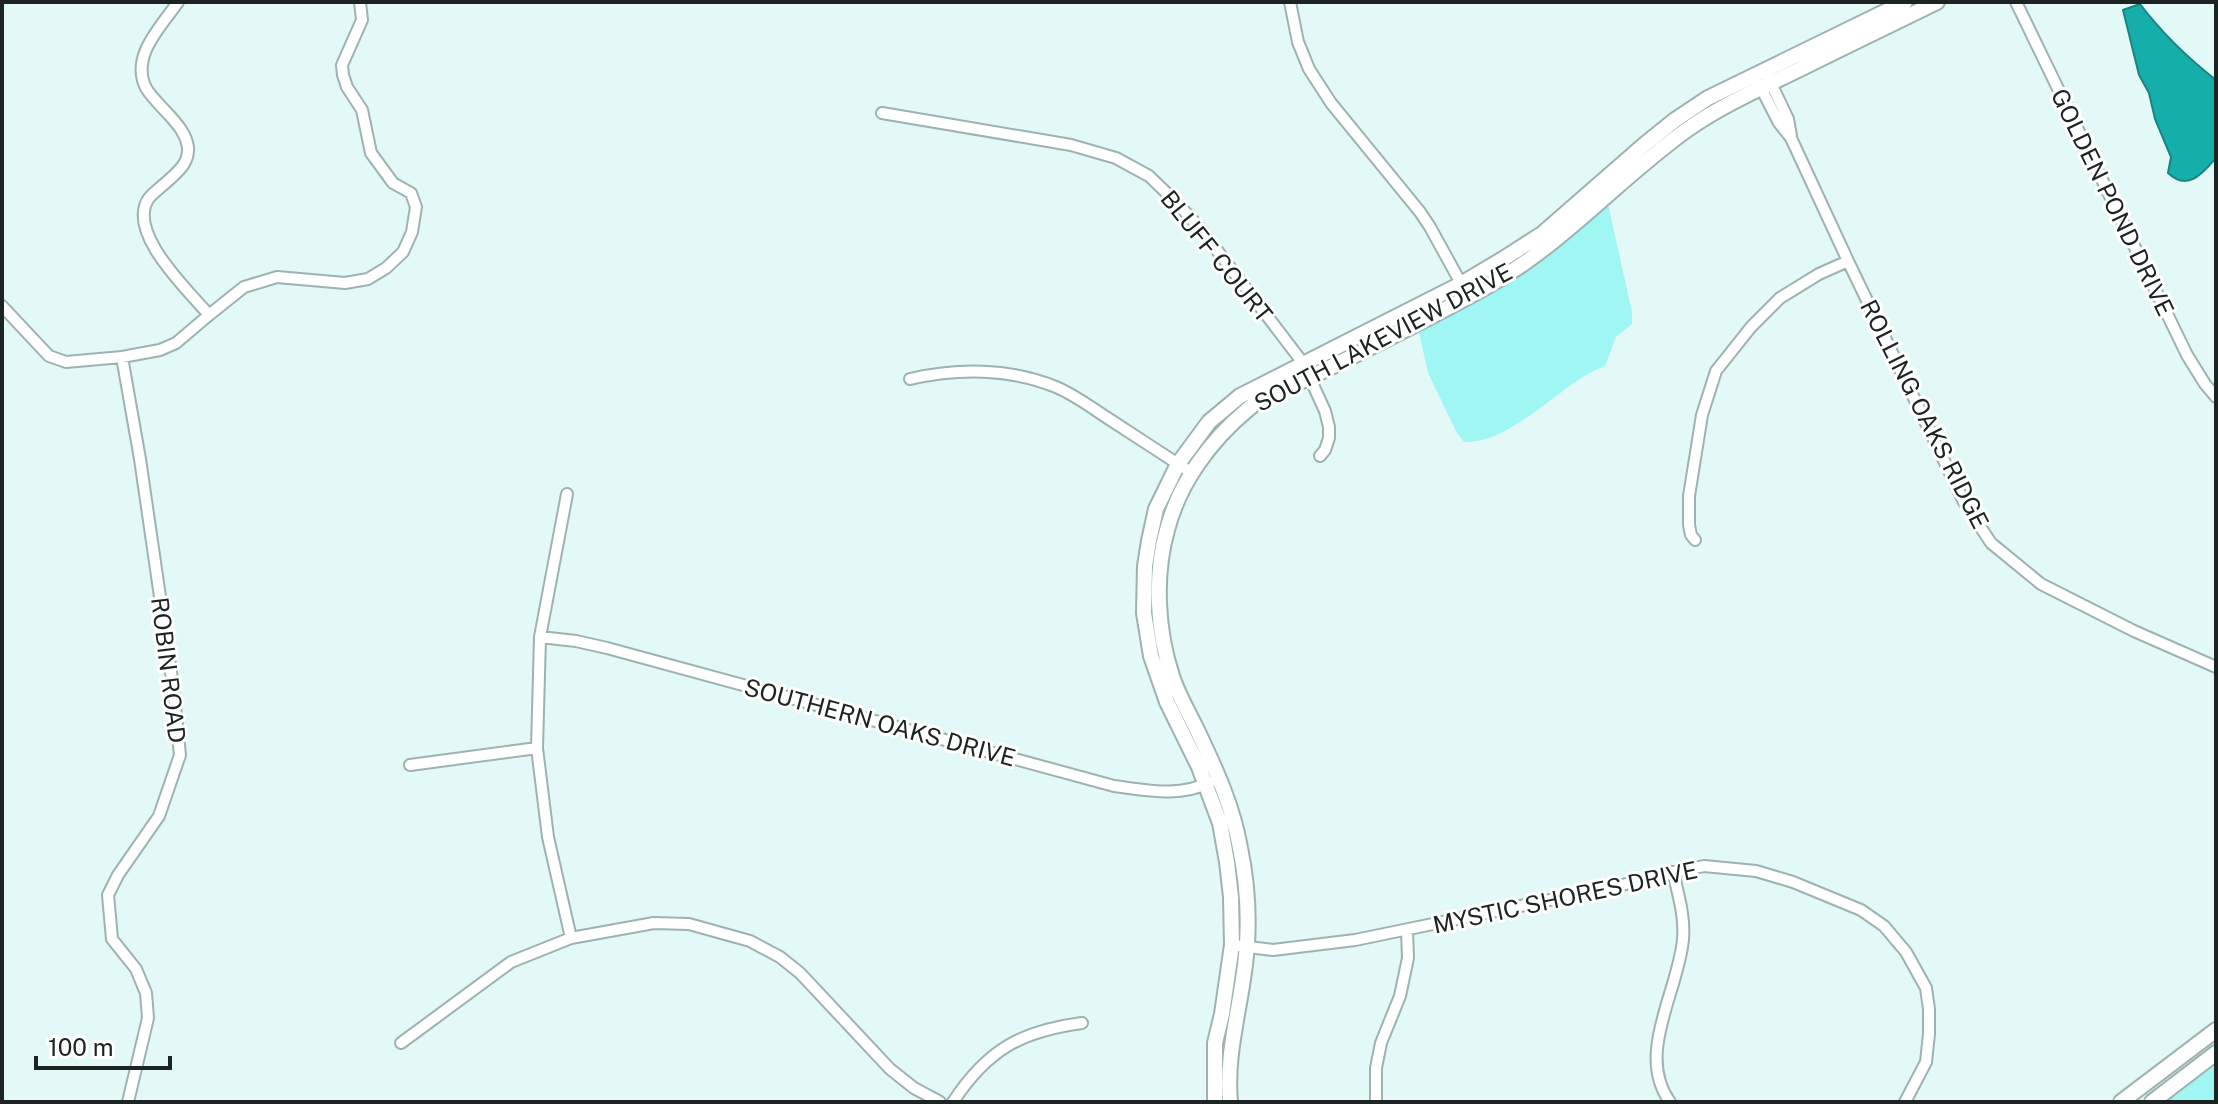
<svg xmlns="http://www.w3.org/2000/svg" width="2218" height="1104" font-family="'Public Sans',sans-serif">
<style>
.green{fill:#a0f6f2}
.water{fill:#15aeab;stroke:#178482;stroke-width:2}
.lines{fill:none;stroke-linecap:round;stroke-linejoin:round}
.street-casing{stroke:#9db2b1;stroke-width:14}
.secondary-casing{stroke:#9db2b1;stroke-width:18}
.street{stroke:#fff;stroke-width:10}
.secondary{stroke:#fff;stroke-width:14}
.labels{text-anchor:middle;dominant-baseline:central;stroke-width:6;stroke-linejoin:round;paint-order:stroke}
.street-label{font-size:24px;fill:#1b2323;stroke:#fff}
</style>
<rect width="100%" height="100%" fill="#e2f9f7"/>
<path class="green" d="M1608,204l24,108v12l-16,13 -11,29c-7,3 -15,6 -22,11 -33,20 -78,67 -119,65l-7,-9 -29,-60 -10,-45 111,-62 45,-32z
M2216,1055v47h-69z"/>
<path class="water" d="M2140,4c22,29 48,54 76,76v78c-13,15 -28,34 -48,15l3,-16 -16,-38 -6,-26 -10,-18 -16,-65z"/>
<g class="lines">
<g class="street-casing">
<path id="street" d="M178,2c-17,25 -48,54 -32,86 6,10 16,19 24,28 8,9 16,18 18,31 1,14 -7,22 -17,31 -6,6 -16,13 -22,20 -24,34 40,93 60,117l35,-28 33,-10 68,6 23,-4 18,-11 17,-16 9,-20 4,-25 -5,-14 -18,-10 -22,-30 -9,-43 -15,-23 -4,-12 -1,-10 20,-45 -2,-18
M1290,2l8,40 11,27 22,34 89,109 10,15 33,60
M2016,2l171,353 18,29 11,13
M1768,77l20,42 3,17
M1759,84l20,39 12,15 57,123 116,241 27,41 50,41 93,47 82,36
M882,113l189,32 45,13 33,18 27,26 24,26 103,135 22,48 4,16v11l-4,12 -5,6
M2,306l47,50 17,6 56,-5 38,-7 16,-7 33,-28
M122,357l18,102 33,227 7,69 -21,61 -41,59 -10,20 4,44 24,30 10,24 2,25 -20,84
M910,379c48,-11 100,-11 146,8 19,8 36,21 53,32 28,18 55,36 83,54
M567,494l-27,143 -3,111 11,89 23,101
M1695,540l-4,-5 -2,-10v-29l13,-81 14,-44 35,-44 29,-29 39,-24 29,-13
M540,637l36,4 31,7 507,138c32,4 65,12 96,-4
M410,765l127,-17
M1232,945l41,5 82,-10 263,-54 55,-14 31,-6 52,5 37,11 68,28 23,16 22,26 20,36 3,21v25l-3,28 -21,40
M401,1043l110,-81 60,-24 83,-15 35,1 61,17 30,16 20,16 90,96 24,19 26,14
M953,1102c34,-52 68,-71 129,-79
M1376,1102v-34l5,-25 19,-47 8,-38 -1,-28
M1670,1102c-35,-48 9,-112 13,-163 2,-23 -5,-45 -10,-67"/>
</g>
<g class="secondary-casing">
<path id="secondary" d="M1215,1102v-59l7,-29 10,-69 -1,-48 -4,-35 -7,-39 -21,-56 -32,-65 -16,-46 -7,-43 1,-47 4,-25 7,-32 22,-45 31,-42 31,-26 221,-112 42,-25 39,-25 102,-89 31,-25 33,-22 197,-96
M1230,1102c-4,-42 7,-82 13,-123 7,-43 6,-88 -3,-131 -7,-41 -24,-78 -42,-116 -9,-19 -20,-37 -26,-56 -15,-45 -18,-100 -5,-146 12,-47 43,-89 80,-120 21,-19 44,-23 68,-35 58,-29 116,-57 173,-89 75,-42 131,-108 200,-157 34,-24 73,-41 110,-59 46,-23 92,-45 139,-68
M2121,1102l95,-72
M2152,1102l64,-49"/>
</g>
<use href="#street" class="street"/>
<use href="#secondary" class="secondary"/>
</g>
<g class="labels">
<g class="street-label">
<text transform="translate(2113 202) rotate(64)">GOLDEN POND DRIVE</text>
<text transform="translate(1217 256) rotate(51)">BLUFF COURT</text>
<text transform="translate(1383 337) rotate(-28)">SOUTH LAKEVIEW DRIVE</text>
<text transform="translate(1925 414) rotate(63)">ROLLING OAKS RIDGE</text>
<text transform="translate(169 670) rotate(83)">ROBIN ROAD</text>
<text transform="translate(880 722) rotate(15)">SOUTHERN OAKS DRIVE</text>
<text transform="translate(1565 897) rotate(-12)">MYSTIC SHORES DRIVE</text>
</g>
</g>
<rect width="2218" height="1104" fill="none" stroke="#1b2323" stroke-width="8"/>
<path d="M36 1056v12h134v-12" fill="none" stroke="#1b2323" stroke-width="4"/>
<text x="48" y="1056" font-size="24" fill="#1b2323" stroke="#ffffff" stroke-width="6" paint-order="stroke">100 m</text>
</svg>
